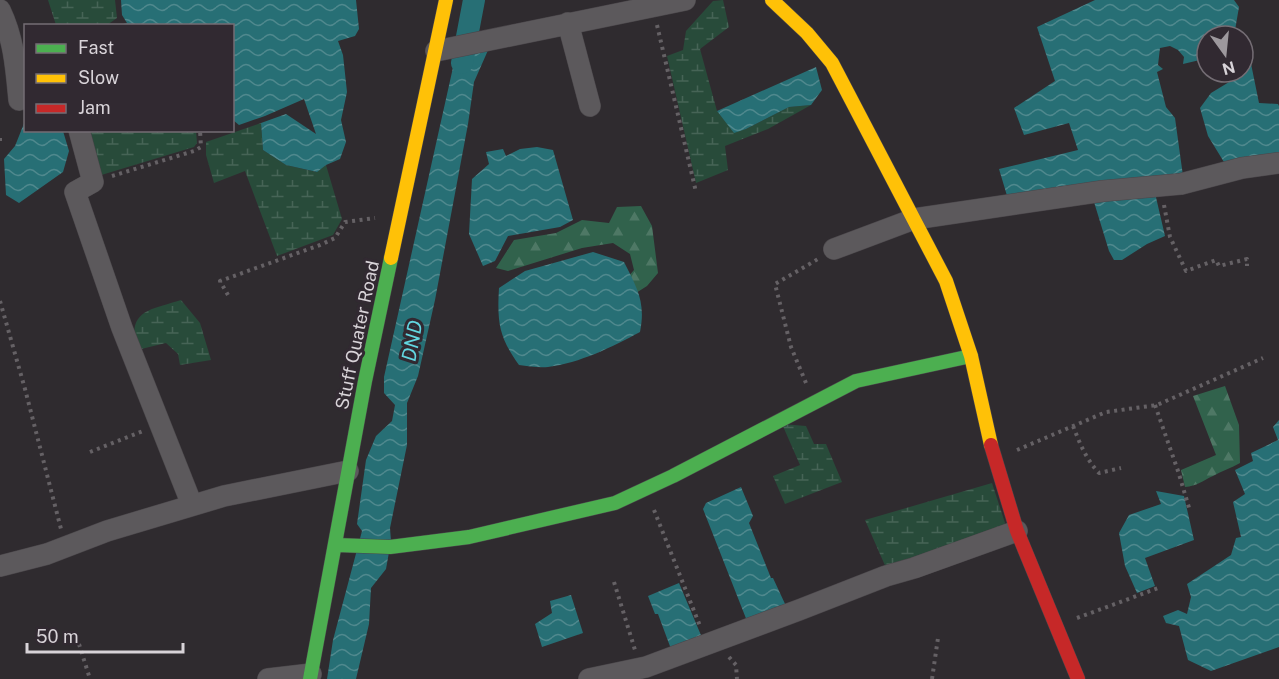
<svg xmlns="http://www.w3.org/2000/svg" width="1279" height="679" font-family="'Public Sans',sans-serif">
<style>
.forest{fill:url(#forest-firs)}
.wetland{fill:url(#wetland-marsh)}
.water{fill:url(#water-waves)}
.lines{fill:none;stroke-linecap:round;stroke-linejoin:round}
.canal{stroke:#276f75;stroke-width:22}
.street-casing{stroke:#4a464a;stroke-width:22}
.fast-casing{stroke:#4a464a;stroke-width:15}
.slow-casing{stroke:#4a464a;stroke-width:15}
.jam-casing{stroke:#4a464a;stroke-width:15}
.path{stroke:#656165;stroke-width:4;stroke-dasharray:3 4.5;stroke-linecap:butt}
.street{stroke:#5c595c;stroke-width:21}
.fast{stroke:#4caf50;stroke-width:14}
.slow{stroke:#ffc107;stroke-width:14}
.jam{stroke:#c62828;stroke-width:14}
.labels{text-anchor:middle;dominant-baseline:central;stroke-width:6;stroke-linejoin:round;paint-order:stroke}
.street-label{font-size:18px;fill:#d8d3d8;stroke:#312931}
.water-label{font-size:20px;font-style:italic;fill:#62d6e0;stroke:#312931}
</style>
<defs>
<pattern id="forest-firs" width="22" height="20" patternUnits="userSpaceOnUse" patternTransform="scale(1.5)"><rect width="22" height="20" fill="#31624c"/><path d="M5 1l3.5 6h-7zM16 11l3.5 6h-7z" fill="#4e7865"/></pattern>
<pattern id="wetland-marsh" width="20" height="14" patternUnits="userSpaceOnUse" patternTransform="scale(1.5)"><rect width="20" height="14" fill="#284b3a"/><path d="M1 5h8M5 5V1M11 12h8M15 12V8" fill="none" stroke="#466456"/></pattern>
<pattern id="water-waves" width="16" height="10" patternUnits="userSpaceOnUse" patternTransform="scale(1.5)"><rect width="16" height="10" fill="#276f75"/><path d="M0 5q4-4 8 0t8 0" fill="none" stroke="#50898e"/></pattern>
</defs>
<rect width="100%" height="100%" fill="#2f2b2f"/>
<path class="forest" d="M641,206l11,20 6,47 -11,13 -11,7 -9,-15 7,-8 -4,-16 -17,-11 -31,5 -74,23 -12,-3 18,-28 42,-7 26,-13 27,3 8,-16z
M1225,386l14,39 1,38c-9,5 -18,8 -27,13 -11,5 -16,10 -28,11l-4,-17 35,-15 -23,-59z"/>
<path class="wetland" d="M48,0h67l2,18 -10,7h-51z
M723,0l6,27 -29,22 17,62 17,21 12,-3 43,-22 22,-2 -43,24 -43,17 3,24 -32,13 -29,-127 16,-6 3,-19 27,-30z
M261,123l2,27 23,15 30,7 10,-7 16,54 -9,16 -56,21 -32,-85 -31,12 -8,-28v-13z
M85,131h111l1,12 -3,4 -96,29z
M181,300l19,23 11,37 -31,5 -2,-11 -12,-11 -29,7c-11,-40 13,-40 44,-50z
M782,424l24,2 8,18h12l16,38 -57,22 -12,-28 27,-11z
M992,483l15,46 -120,41 -22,-50z"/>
<path class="water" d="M121,0h235l3,29 -4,7 -17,5 5,14 4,37 -6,28 5,22 -6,17 -14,6 -9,7 -31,-7 -23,-15 -2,-27 25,-9 30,20 -12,-35 -39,17 -26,9 -6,-5 -1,-94 -112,-1 7,-2 -5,-8z
M1095,0h139l5,7 -5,29h-27v36h4l-4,3 -3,-16 -21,5 1,-7 -6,-7 -8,-4 -10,2 -2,17 5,4 -6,3 9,35 9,11 8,58 -175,23 -9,-30 79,-19 -9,-27 -45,12 -10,-27 41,-27 -18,-54z
M489,48l-15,34 -6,42 -33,176 -17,76 -11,27v42l-17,83 1,13 -5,28 -15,19 -2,36 -13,55h-29l6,-39 29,-109 -5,-7 9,-64 10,-24 16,-15 3,-16 -11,-12v-16l72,-323z
M1248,49l11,54 19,1 1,2v51l-52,10 -19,-31 -8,-28 11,-15 28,-17 1,-4h3v-22z
M816,67l6,23 -11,15 -22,2 -43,22 -12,4 -17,-22z
M25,121l1,9 37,1 6,20 -6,21 -44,31 -13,-8 -2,-36 11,-13z
M537,147l16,3 20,70 -13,7 -52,9 -13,25 -12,5 -14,-32 3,-55 17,-15 -3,-12 17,-3 3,7 14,-7z
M1155,193l10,43 -18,8 -25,16h-8l-5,-9 -15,-49z
M593,252l31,10c13,26 22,40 16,70 -28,15 -60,31 -92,35 -9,1 -20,-1 -29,-2 -20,-28 -22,-42 -20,-77l26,-17z
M1279,420v227l-68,24 -23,-11 -9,-34 -13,-3 -3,-7 15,-6 9,4 4,-17 -4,-13 44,-29 5,-17 5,-1 -8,-35 12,-8 -10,-24 18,-9 -2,-8 27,-13 -5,-13z
M741,487l12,29 -4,7 22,55h2l13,28 -39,15 -44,-112 3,-6z
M1156,491l28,5 10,44 -49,18 10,28 -18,7 -12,-27 -6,-33 10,-18 32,-11z
M679,583l24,57 -32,9 -13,-35h-3l-7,-18z
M571,595l12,38 -41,14 -7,-23 17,-11 -2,-12z"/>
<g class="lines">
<path class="canal" d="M462,63l12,-63"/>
<g class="street-casing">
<path id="street" d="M0,10c14,29 16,58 19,90
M568,23l22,83
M436,51l249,-51
M79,130l14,52 -18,10 47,136 70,177
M834,249l80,-30 189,-28 78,-7 61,-16 37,-5
M0,566l47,-12 60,-23 117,-35 124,-25
M268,679l43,-5
M589,679l57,-12 153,-57 87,-34 28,-8 103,-37"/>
</g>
<g class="fast-casing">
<path id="fast" d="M337,545l53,2 79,-10 146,-34 58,-27 183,-95 115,-25
M310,679l55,-298 26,-123"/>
</g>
<g class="slow-casing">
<path id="slow" d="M772,0l35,33 25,30 114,218 25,75 20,89
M391,258l55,-258"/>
</g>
<g class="jam-casing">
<path id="jam" d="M991,445l26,86 61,148"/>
</g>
<path class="path" d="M657,25l39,167
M0,138v3
M112,176l82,-25 7,-4 -1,-17
M1164,205l6,32 16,34 30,-11 3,6 28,-7v7
M228,295l-8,-14 100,-36 15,-7 10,-16 30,-4
M0,301l25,88 36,140
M806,383l-15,-36 -16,-63 43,-25
M1155,405l23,66 12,40
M1073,426c7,18 13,33 26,47l22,-5
M1017,450l89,-38 51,-7 106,-47
M90,452l53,-21
M654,510l46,116
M614,582l21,68
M1077,618l84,-31
M79,644l11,35
M729,657l7,8 1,14
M932,679l6,-41"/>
<use href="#street" class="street"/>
<use href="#fast" class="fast"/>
<use href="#slow" class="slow"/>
<use href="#jam" class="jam"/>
</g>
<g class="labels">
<g class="street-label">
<text transform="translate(357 335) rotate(-78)">Stuff Quater Road</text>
</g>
<g class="water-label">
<text transform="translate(412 341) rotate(-80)">DND</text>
</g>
</g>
<rect x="24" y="24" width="210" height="108" fill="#312931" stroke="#746d74" stroke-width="1.5"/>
<rect x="36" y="44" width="30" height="9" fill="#4caf50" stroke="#746d74" stroke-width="1.5"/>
<text x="78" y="54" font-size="18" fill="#d8d3d8">Fast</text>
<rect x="36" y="74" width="30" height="9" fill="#ffc107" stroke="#746d74" stroke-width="1.5"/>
<text x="78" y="84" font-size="18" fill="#d8d3d8">Slow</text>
<rect x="36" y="104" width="30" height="9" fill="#c62828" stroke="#746d74" stroke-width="1.5"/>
<text x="78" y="114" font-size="18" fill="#d8d3d8">Jam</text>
<g transform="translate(1225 54) rotate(165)"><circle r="28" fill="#312931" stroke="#746d74" stroke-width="1.5"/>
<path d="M0-4.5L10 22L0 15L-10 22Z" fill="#9d989d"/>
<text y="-9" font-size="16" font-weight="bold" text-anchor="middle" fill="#d8d3d8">N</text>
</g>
<path d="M27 643v9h156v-9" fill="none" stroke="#d8d3d8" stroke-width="3"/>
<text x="36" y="643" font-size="18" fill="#d8d3d8" stroke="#312931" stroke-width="4.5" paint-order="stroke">50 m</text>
</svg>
